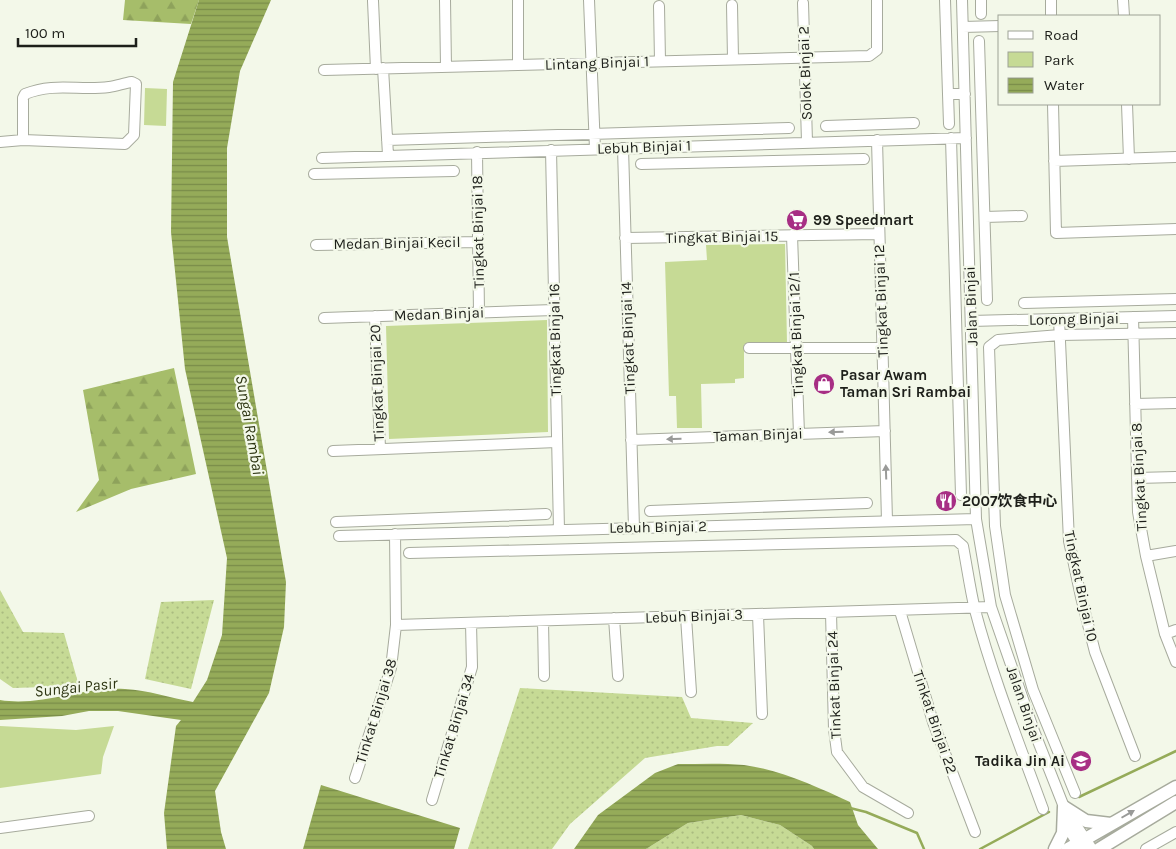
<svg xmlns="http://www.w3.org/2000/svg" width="1176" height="849" font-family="Karla,'Noto Sans SC',sans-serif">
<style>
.grass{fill:url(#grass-dots)}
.forest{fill:url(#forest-firs)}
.park{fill:#c6da95}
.water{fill:url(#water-rules)}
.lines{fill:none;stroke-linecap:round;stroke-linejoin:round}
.stream{stroke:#95ab59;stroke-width:2.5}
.minor-casing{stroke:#a7ab9d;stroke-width:12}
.major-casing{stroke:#a7ab9d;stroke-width:15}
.minor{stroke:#fff;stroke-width:10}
.major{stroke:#fff;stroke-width:12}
.oneway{fill:#999a98}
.labels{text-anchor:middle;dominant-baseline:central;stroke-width:4.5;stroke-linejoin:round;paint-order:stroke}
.street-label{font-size:15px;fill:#1d1f1a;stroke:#f3f8e9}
.poi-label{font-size:15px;font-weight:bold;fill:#1d1f1a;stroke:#f3f8e9;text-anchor:start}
.water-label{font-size:16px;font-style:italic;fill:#2d3512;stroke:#f3f8e9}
</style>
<defs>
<pattern id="grass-dots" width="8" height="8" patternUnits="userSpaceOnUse" patternTransform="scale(1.25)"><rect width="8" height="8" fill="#c6da95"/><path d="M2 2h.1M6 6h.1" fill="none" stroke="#aabb80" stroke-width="1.8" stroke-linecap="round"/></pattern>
<pattern id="forest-firs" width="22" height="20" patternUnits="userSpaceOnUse" patternTransform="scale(1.25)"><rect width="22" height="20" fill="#a6bd6a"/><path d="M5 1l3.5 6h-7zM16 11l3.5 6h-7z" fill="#8ea25b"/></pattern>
<pattern id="water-rules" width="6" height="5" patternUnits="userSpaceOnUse" patternTransform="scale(1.25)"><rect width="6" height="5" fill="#95ab59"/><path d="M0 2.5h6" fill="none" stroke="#798b49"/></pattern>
</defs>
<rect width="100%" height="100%" fill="#f3f8e9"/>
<path class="grass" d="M0,590l23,42 41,1 15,53 -66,2 -13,-9z
M214,600l-23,89 -46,-10 16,-77z
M520,688l162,9 9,21 62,5 -25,23h-11l-72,12 -75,66 -18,25h-84z
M741,815l39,10 32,21 2,3h-168l42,-26z"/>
<path class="forest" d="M125,0h74l-8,24 -68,-4z
M174,368l22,106 -65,15 -55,23 23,-32 -16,-90z"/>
<path class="park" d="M145,88l22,1 -1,37 -22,-1z
M785,244l2,99 -43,1v34l-9,1v4l-34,1 1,44h-25l-1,-32h-7l-4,-134 42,-2 -1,-15z
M547,320l1,112 -159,7 -3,-113z
M0,726l76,4 38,-4 -11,31 -2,17 -101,14z"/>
<path class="water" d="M199,0h72l-31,71 -13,77v89l59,345 -2,45 -15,66 -54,98 6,41 5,17h-59l-3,-36 12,-87 5,-6 -63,-9h-29l-27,5 -62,4v-20c42,7 83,-14 125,-11 23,1 46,9 68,13l14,-22 15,-45 5,-77 -42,-189 -14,-137 2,-150z
M678,764c22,0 45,-1 66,1 37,5 73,22 106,37l8,23 20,24h-64l-2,-3 -32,-21 -39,-10 -53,8 -42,26h-72l24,-34 57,-42z
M321,785l139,43 -6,21h-151z"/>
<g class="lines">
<path class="stream" d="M1079,797l97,-46
M850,808l16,4 51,21 7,16
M980,849l69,-37"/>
<g class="minor-casing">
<path id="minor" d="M445,0l1,67
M589,0l6,149
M945,0l3,94
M962,0l14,519 15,88 43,124 30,76 28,42
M981,0v14
M1051,0v16
M1123,0l1,16
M373,1l3,68
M803,3l4,139
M732,5l1,54
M659,6l1,55
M963,27l37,-1
M979,41l8,259
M518,65v-65
M383,68l5,87
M324,70l545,-14 8,-6v-49
M1053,104l3,129 120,-4
M1127,104l2,55
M949,124l-1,-30h17
M826,126l88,-3
M951,138l10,357
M387,140l402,-12
M877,140l10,381
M0,142l23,-2 102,4 9,-9 2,-51 -4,-2c-8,1 -15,4 -23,5 -30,4 -54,-5 -84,7l-2,4v42
M623,148l11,380
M551,150l8,380
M477,152l2,161
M322,158l644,-20
M1054,161l122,-4
M641,164l223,-5
M314,174l140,-3
M985,217l37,-1
M792,235l7,199
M625,238l254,-4
M316,245l162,-3
M1024,303l152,-4
M375,316l5,133
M1133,317l5,195 8,44 19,78 11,28
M324,318l230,-8
M1059,319l10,222 12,56 14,55 40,104
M971,321l205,-5
M749,348h134
M1135,404l41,-1
M631,440l254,-9
M333,451l224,-9
M1137,478l39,-1
M650,511l217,-8
M336,522l210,-8
M339,536l637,-17
M409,553l547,-13 7,6c4,21 7,43 12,64 18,68 44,133 68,199
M1146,556l30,-5
M900,611l33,111 42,110
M831,613l3,116 3,23 26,35 45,26
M758,615l4,99
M686,617l5,75
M614,618l4,58
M543,621l1,55
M396,625l595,-18
M1165,634l11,-4
M355,778l36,-110 5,-43 -1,-91
M1075,793l-42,-103 -28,-95 -10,-69 -6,-179 9,-7 62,-5 116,-2
M432,800l40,-133 -1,-44
M1066,818l2,10 13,21
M0,828l89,-12
M1146,849l30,-17"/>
</g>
<g class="major-casing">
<path id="major" d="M1064,807l22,14 25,3
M1055,849l8,-16 1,-26
M1068,849l108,-62
M1099,849l77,-47"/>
</g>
<use href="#minor" class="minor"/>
<use href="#major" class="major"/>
</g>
<defs><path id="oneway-solid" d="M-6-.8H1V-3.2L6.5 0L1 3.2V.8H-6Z" transform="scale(1.25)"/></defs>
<g class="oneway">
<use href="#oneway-solid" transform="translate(836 432) rotate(178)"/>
<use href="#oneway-solid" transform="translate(674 439) rotate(178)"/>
<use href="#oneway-solid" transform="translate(886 472) rotate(-92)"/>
<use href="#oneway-solid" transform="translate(1128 814) rotate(-30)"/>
</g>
<defs>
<g id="supermarket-disc" transform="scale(1.125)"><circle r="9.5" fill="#a72e84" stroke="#f3f8e9"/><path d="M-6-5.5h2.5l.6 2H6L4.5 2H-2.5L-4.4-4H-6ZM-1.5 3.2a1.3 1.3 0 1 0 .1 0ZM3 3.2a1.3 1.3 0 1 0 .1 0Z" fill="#fff"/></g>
<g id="shop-disc" transform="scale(1.125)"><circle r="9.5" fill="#a72e84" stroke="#f3f8e9"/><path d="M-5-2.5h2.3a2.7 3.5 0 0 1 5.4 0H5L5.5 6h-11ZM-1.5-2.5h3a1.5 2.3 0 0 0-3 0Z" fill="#fff"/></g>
<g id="restaurant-disc" transform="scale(1.125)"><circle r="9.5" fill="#a72e84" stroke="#f3f8e9"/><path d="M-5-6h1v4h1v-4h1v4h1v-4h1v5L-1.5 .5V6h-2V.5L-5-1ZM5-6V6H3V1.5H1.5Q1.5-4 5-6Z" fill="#fff"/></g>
<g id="school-disc" transform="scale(1.125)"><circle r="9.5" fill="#a72e84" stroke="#f3f8e9"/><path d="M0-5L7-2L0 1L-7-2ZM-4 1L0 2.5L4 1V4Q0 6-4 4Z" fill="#fff"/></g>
</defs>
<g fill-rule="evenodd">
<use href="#supermarket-disc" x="797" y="220"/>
<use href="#shop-disc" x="824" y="384"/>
<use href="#restaurant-disc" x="946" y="501"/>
<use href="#school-disc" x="1081" y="761"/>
</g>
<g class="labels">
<g class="street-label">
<text transform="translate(597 63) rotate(-2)">Lintang Binjai 1</text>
<text transform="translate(805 73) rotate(-92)">Solok Binjai 2</text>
<text transform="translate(644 147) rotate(-2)">Lebuh Binjai 1</text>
<text transform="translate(478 232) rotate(-91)">Tingkat Binjai 18</text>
<text transform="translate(722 237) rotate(-1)">Tingkat Binjai 15</text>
<text transform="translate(397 243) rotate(-1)">Medan Binjai Kecil</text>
<text transform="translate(881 301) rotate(-92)">Tingkat Binjai 12</text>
<text transform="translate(971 306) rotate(-92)">Jalan Binjai</text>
<text transform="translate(439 314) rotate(-2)">Medan Binjai</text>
<text transform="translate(1074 319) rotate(-1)">Lorong Binjai</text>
<text transform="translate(796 334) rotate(-92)">Tingkat Binjai 12/1</text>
<text transform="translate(628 338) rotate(-92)">Tingkat Binjai 14</text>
<text transform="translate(555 340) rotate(-91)">Tingkat Binjai 16</text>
<text transform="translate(377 383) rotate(-92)">Tingkat Binjai 20</text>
<text transform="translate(758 435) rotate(-2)">Taman Binjai</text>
<text transform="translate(1139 477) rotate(-93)">Tingkat Binjai 8</text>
<text transform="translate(658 527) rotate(-1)">Lebuh Binjai 2</text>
<text transform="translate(1081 586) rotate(78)">Tingkat Binjai 10</text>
<text transform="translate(694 616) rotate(-2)">Lebuh Binjai 3</text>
<text transform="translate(834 685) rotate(-92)">Tinkat Binjai 24</text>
<text transform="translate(1024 704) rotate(71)">Jalan Binjai</text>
<text transform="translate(376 711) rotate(-73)">Tinkat Binjai 38</text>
<text transform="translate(935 722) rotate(71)">Tinkat Binjai 22</text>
<text transform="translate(454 726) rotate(-73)">Tinkat Binjai 34</text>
</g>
<g class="poi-label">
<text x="813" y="220">99 Speedmart</text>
<text x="840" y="375">Pasar Awam<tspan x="840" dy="17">Taman Sri Rambai</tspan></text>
<text x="962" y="501">2007饮食中心</text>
<text x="1065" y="761" text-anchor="end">Tadika Jin Ai</text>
</g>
<g class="water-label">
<text transform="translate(250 425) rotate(80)">Sungai Rambai</text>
<text transform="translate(76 687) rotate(-6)">Sungai Pasir</text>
</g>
</g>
<rect x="998" y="15" width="162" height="90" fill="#f3f8e9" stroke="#9da196"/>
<rect x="1008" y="31" width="25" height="8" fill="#ffffff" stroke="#9da196"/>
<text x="1044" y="40" font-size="15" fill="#1d1f1a">Road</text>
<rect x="1008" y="52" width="25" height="15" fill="#c6da95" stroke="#9da196"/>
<text x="1044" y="65" font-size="15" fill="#1d1f1a">Park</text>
<rect x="1008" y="78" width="25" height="15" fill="url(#water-rules)" stroke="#9da196"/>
<text x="1044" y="90" font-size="15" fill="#1d1f1a">Water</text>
<path d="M18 38v8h118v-8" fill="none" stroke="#1d1f1a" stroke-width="2.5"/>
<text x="25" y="38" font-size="15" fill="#1d1f1a" stroke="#f3f8e9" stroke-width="4" paint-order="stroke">100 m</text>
</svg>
